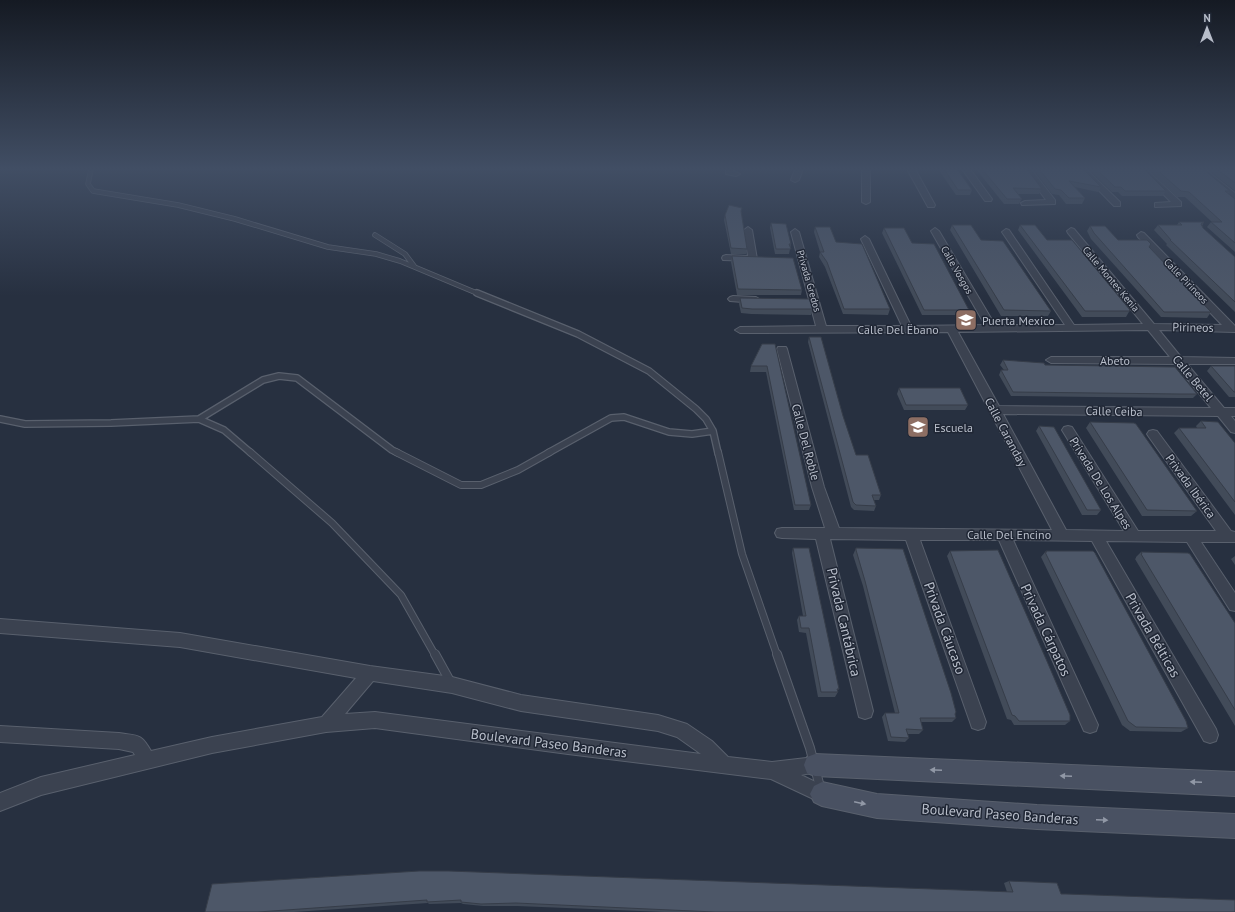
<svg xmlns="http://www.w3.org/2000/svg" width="1235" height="912" font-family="'PT Sans',sans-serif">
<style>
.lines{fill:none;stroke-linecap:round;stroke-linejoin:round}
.service-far3-casing{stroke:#59606d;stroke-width:5.5}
.service-far2-casing{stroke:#59606d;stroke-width:8}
.service-far1-casing{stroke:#59606d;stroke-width:8}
.service-casing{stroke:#59606d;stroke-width:10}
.minor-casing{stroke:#59606d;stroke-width:2}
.secondary-casing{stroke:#59606d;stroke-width:2}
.service-far3{stroke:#3b4250;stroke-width:4}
.service-far2{stroke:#3b4250;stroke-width:5.5}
.service-far1{stroke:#3b4250;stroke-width:6}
.service{stroke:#3b4250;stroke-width:8}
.minor{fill:#3b4250;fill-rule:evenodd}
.secondary{fill:#495162;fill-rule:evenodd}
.wall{fill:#424b59}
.building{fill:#4d5768;stroke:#363d49}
.oneway{fill:#9198a6}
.labels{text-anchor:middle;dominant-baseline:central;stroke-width:3;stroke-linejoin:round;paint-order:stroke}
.far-street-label{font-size:10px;fill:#b8beca;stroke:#202735}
.poi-label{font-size:12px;fill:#b8beca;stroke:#202735;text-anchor:start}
.street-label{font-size:12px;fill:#b8beca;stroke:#202735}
.near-street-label{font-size:14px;fill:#b8beca;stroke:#202735}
</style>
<rect width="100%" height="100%" fill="#273040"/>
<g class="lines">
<g class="service-far3-casing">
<path id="service-far3" d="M91,169l-3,15 5,7 85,14 57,14 93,28 48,7 24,7 79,33
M375,235l30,19 9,12"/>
</g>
<g class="service-far2-casing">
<path id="service-far2" d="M477,293l101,41 71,37 47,38 10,10 7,12 5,22
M0,419l25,5 86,-1 88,-4 25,11 27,23
M199,419l64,-39 16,-4 18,2 95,72 6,3
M548,453l63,-35 13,-1 45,15 23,2 21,-3"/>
</g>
<g class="service-far1-casing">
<path id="service-far1" d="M250,452l82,71 69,72 34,60
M396,452l65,33h20l37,-15 32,-18
M718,452l24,102 35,101"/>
</g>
<g class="service-casing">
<path id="service" d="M435,654l16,29
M777,654l33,94 11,43"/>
</g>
<g class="minor-casing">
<path id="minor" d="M726,169h8l-1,2 7,3 -4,2 -10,-2z
M795,169h8l-4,11 -4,2 -4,-2z
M862,169h8v33l-4,2 -4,-2z
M907,169h8l20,36 -1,2h-6z
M962,169h8l22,30 -1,2h-6z
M1023,169h8l24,31v4l-33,1 -1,-2 4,-2 21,-1z
M1078,169h8l34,33v4h-6z
M1138,169h8l35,33v4l-26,1v-4l16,-1z
M1197,169h8l30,24v6h-3z
M748,227l4,3 5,29 -1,2 -33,-1 -1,-2 1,-2 3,-1 22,1 -4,-26z
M935,228l4,3 56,94h70l-63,-93 4,-3 3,1 65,95 69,-1 -75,-91 -1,-2 4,-3 3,1 80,95 68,1 -84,-88 -1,-2 4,-3 3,1 91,93v6l-76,-2 22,27 54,1v6h-48l37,44h11v8h-4l4,5v12l-4,-1 -13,-16 -215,-2 63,116 58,1 -62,-101 2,-3 4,-1 4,1 66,104h78l-67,-94 -2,-3 2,-3 4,-1 4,1 74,100 4,1v10h-34l34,51v18l-5,-1 -43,-68 -81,-1 110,188 2,6 -2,6 -6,2 -6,-2 -112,-200 -79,-1 85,185 -2,6 -6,2 -6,-2 -85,-191h-79l66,182 -2,6 -6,2 -6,-2 -2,-6 -64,-182 -76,-1 43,172 -2,6 -6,2 -6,-2 -43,-178 -34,-1 -5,-1 -2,-4 2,-4 5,-1h43l-13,-41 -35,-138 1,-2h8l1,2 37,138 15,41 213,2 -104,-198 -208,1 -5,-3 5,-3 76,-1 -25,-94 4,-3 4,3 27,94h76l-41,-87 4,-3 4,3 42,87 74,-1 -54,-94zM1148,330l22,27h-119l-5,3 5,3 124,1 36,44 -212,-2 -41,-74z
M733,296l23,1 5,3 -5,3 -26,-2 -2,-2 2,-2z
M0,619l180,14 190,33 82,11 69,18 137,20 29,9 25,17 16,16 44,5 43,-5 6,2 2,6 -2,6 -20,4 27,13 3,6 -3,6 -6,3 -51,-24 -203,-25 -193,-26 -49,4 -114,21 -171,42 -41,16v-18l41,-16 94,-22 -2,-3 -14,-3 -119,-7v-16l119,7c19,3 22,0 32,18l61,-14 110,-20 34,-39 -176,-31 -180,-14zM373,681l79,12 69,18 137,20 19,6 24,17 -326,-42 -30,2z"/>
</g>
<g class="secondary-casing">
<path id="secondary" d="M815,754l420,18v24l-420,-20 -8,-3 -3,-8 3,-8z
M822,782l55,12 160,11 198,9v24l-198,-9 -160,-11 -55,-12 -8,-4 -4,-8 4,-8z"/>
</g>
<use href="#service-far3" class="service-far3"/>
<use href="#service-far2" class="service-far2"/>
<use href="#service-far1" class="service-far1"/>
<use href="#service" class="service"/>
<use href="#minor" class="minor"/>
<use href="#secondary" class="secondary"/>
</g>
<path class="wall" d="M938,169h19l15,21 -2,5h-14z
M976,169h51l15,20 -3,5h-22l5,5 -3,5h-15z
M1033,169h50l18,18 -3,5 -23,-5 10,11 -3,6h-16l-7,-9 -7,-1z
M1088,169h56l22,22 -3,5h-41l-4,-4h-6z
M1147,169h56l27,22 -2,3 7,5v53l-28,-25 4,-5h1l-27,-25h-8z
M1207,169h28v22z
M741,213l6,36 -1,5h-15l-7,-34 1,-5z
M1179,222h25l-2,4 1,2 32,29v55l-69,-67 1,-1 -13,-14 4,-5h19z
M771,223l20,21 -2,10h-14l-5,-26z
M952,225l29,15 70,71 -3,5h-47l-51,-86z
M1020,225l27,15 83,70 -4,7h-44l-64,-87z
M1090,226l28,14 31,7 62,65 -4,6 -46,-1 -70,-78 -4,-8z
M815,227l21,15 54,67 -2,6 -45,-1 -18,-47 -6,-10 1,-5 -6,-20z
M884,228l28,15 57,67 -2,5h-45l-40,-82z
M732,256l70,34 -1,5h-64l-6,-33z
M740,298l73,11 -2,6 -60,-1 -10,-1 -2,-9z
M809,337l47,118 25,40 -2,5h-5l2,6 -2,5 -20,-1 -3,-3 -43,-165z
M762,344l49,161 -2,5h-15l-28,-138h-16l1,-6z
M1003,360l42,5 152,29 -4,4h-17l-165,-2 -12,-21 2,-5h3l-4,-5z
M1211,366h24v31h-6l-22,-26z
M899,388l69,17 -3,5h-61l-7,-16z
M1201,421l34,22v72l-61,-82 5,-5h18l-1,-2z
M1090,422l107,89 -6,5h-49l-56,-88z
M1039,426l62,84 -4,5h-15l-46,-84z
M793,548l46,141 -2,2 1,1 -3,5h-17l-12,-64 -7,-1 -2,-12 2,-4h4l-11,-63z
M856,548l99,166 1,4 -4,4h-31l2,8 -4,4h-12l2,4 -4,4 -17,-1 -6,-24 3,-4h10l-32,-127 -10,-31z
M950,551l120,170 -5,4h-51l-3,-5 -4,-1 -60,-163z
M1046,551l142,177 -7,4 -51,-1 -8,-6 -81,-168z
M1141,552l94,71v103l-100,-167 1,-1v-1z
M1235,556v9l-4,-6z
M1009,881l52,13 174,18h-571l-147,-6h-34l-20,-2 -2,-1 -32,1 -1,-1 -134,9h-89l7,-28 795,8 -3,-9z"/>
<path class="building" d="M944,169h13l15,21h-14z
M982,169h45l15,20 -29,-1 9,11h-15z
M1039,169h44l18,18 -32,-6 16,17h-16l-8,-8 -6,-1z
M1096,169h48l22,22h-41l-4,-4h-6z
M1156,169h47l27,22h-5l10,8v44l-24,-21h11l-33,-30 -8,-1z
M1217,169h18v14z
M729,205l13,3 -1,3 6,38 -16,-1 -6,-33z
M1179,222h25l-3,2 2,4 32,29v45l-65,-62h1l-13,-15h24z
M771,223l15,1 5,20h-2l2,5h-15z
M952,225h19l10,15 22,1 48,70 -47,-1z
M1020,225h15l12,15h25l58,70h-1l1,1h-45z
M1090,226h15l13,14h29l4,4 -2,3 62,65h-47l-70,-79z
M815,227h15l6,15 26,2 28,65h-46l-17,-47 -7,-10h4z
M884,228h20l8,15 22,1 35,66h-45z
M732,256l61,2 9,32 -64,-1z
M740,298l70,1 3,10h-61l-10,-1z
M809,337h12l22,79 13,39h12l13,40h-9l4,11 -20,-1 -3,-3z
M762,344h13l36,161h-16l-28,-139h-16z
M1003,360l41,3 1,2 130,2 22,27h-18l-166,-2 -12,-22h7z
M1211,366h24v26h-1z
M899,388h61l8,17h-62z
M1201,421l17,1 17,21v59l-56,-74h27z
M1090,422l44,1 2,1 61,87 -50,-1z
M1039,426l15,1 47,83h-14z
M793,548h16l30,141h-2l1,3h-17l-12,-64h-8l-2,-12h7z
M856,548l47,1 48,144 5,19 -1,2 1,4h-36l3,12 -17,-1 3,9 -18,-1 -6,-24h14l-34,-132 -9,-31z
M998,550l48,109 24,56v6h-51l-4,-5 -3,-1 -62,-164z
M1046,551h47l2,2 91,168 2,7 -52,-1 -8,-6 -83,-169h2z
M1141,552l47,1 2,1 45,69v87l-94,-156h1z
M419,871h30l564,21 -4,-11 48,2 4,11h5l169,6v12h-520l-199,-9 -35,1 -20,-2v-2l-34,2v-2l-169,12h-53l7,-28z"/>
<defs><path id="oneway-solid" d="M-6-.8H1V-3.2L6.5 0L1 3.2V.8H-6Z"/></defs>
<g class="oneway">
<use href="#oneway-solid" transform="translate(936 770) rotate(-177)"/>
<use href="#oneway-solid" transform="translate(1066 776) rotate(-177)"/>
<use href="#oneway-solid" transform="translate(1196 782) rotate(-177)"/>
<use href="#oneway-solid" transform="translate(860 803) rotate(12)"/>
<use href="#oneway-solid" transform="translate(1102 820) rotate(3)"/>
</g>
<linearGradient id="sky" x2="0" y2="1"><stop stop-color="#151a23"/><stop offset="0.57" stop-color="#414e64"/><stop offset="1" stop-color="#414e64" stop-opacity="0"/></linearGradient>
<rect width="1235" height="296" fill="url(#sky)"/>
<defs>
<g id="school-square" transform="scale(1.15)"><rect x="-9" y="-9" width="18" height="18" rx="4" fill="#8d6e63" stroke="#202735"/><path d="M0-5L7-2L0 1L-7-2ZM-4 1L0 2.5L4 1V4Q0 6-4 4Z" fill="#fff"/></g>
</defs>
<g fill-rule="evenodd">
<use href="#school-square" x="966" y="320"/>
<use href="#school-square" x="918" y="427"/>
</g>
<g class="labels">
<g class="far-street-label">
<text transform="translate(957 270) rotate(60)">Calle Vosgos</text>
<text transform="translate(1111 279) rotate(50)">Calle Montes Kenia</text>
<text transform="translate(809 281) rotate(74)">Privada Gredos</text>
<text transform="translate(1186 281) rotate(46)">Calle Pirineos</text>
</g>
<g class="poi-label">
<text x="982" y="320">Puerta Mexico</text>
<text x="934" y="427">Escuela</text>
</g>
<g class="street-label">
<text transform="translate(1193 327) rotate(1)">Pirineos</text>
<text x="898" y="329">Calle Del Ëbano</text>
<text x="1115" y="360">Abeto</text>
<text transform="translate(1193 378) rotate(50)">Calle Betel</text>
<text transform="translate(1114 411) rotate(1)">Calle Ceiba</text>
<text transform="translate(1006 432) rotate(62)">Calle Caranday</text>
<text transform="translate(806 442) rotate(75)">Calle Del Roble</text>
<text transform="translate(1101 483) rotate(58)">Privada De Los Alpes</text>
<text transform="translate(1191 486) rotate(54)">Privada Ibérica</text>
<text x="1009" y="534">Calle Del Encino</text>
</g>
<g class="near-street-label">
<text transform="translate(844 622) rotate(77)">Privada Cantábrica</text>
<text transform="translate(945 628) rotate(70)">Privada Cáucaso</text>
<text transform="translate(1046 630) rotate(65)">Privada Cárpatos</text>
<text transform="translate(1153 635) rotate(60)">Privada Bélticas</text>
<text transform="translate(549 743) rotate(7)">Boulevard Paseo Banderas</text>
<text transform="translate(1000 814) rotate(4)">Boulevard Paseo Banderas</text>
</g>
</g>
<g transform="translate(1207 28)" stroke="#202735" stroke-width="3" paint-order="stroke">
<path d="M0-3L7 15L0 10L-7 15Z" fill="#b8beca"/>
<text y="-6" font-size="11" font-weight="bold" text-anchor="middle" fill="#b8beca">N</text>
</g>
</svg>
